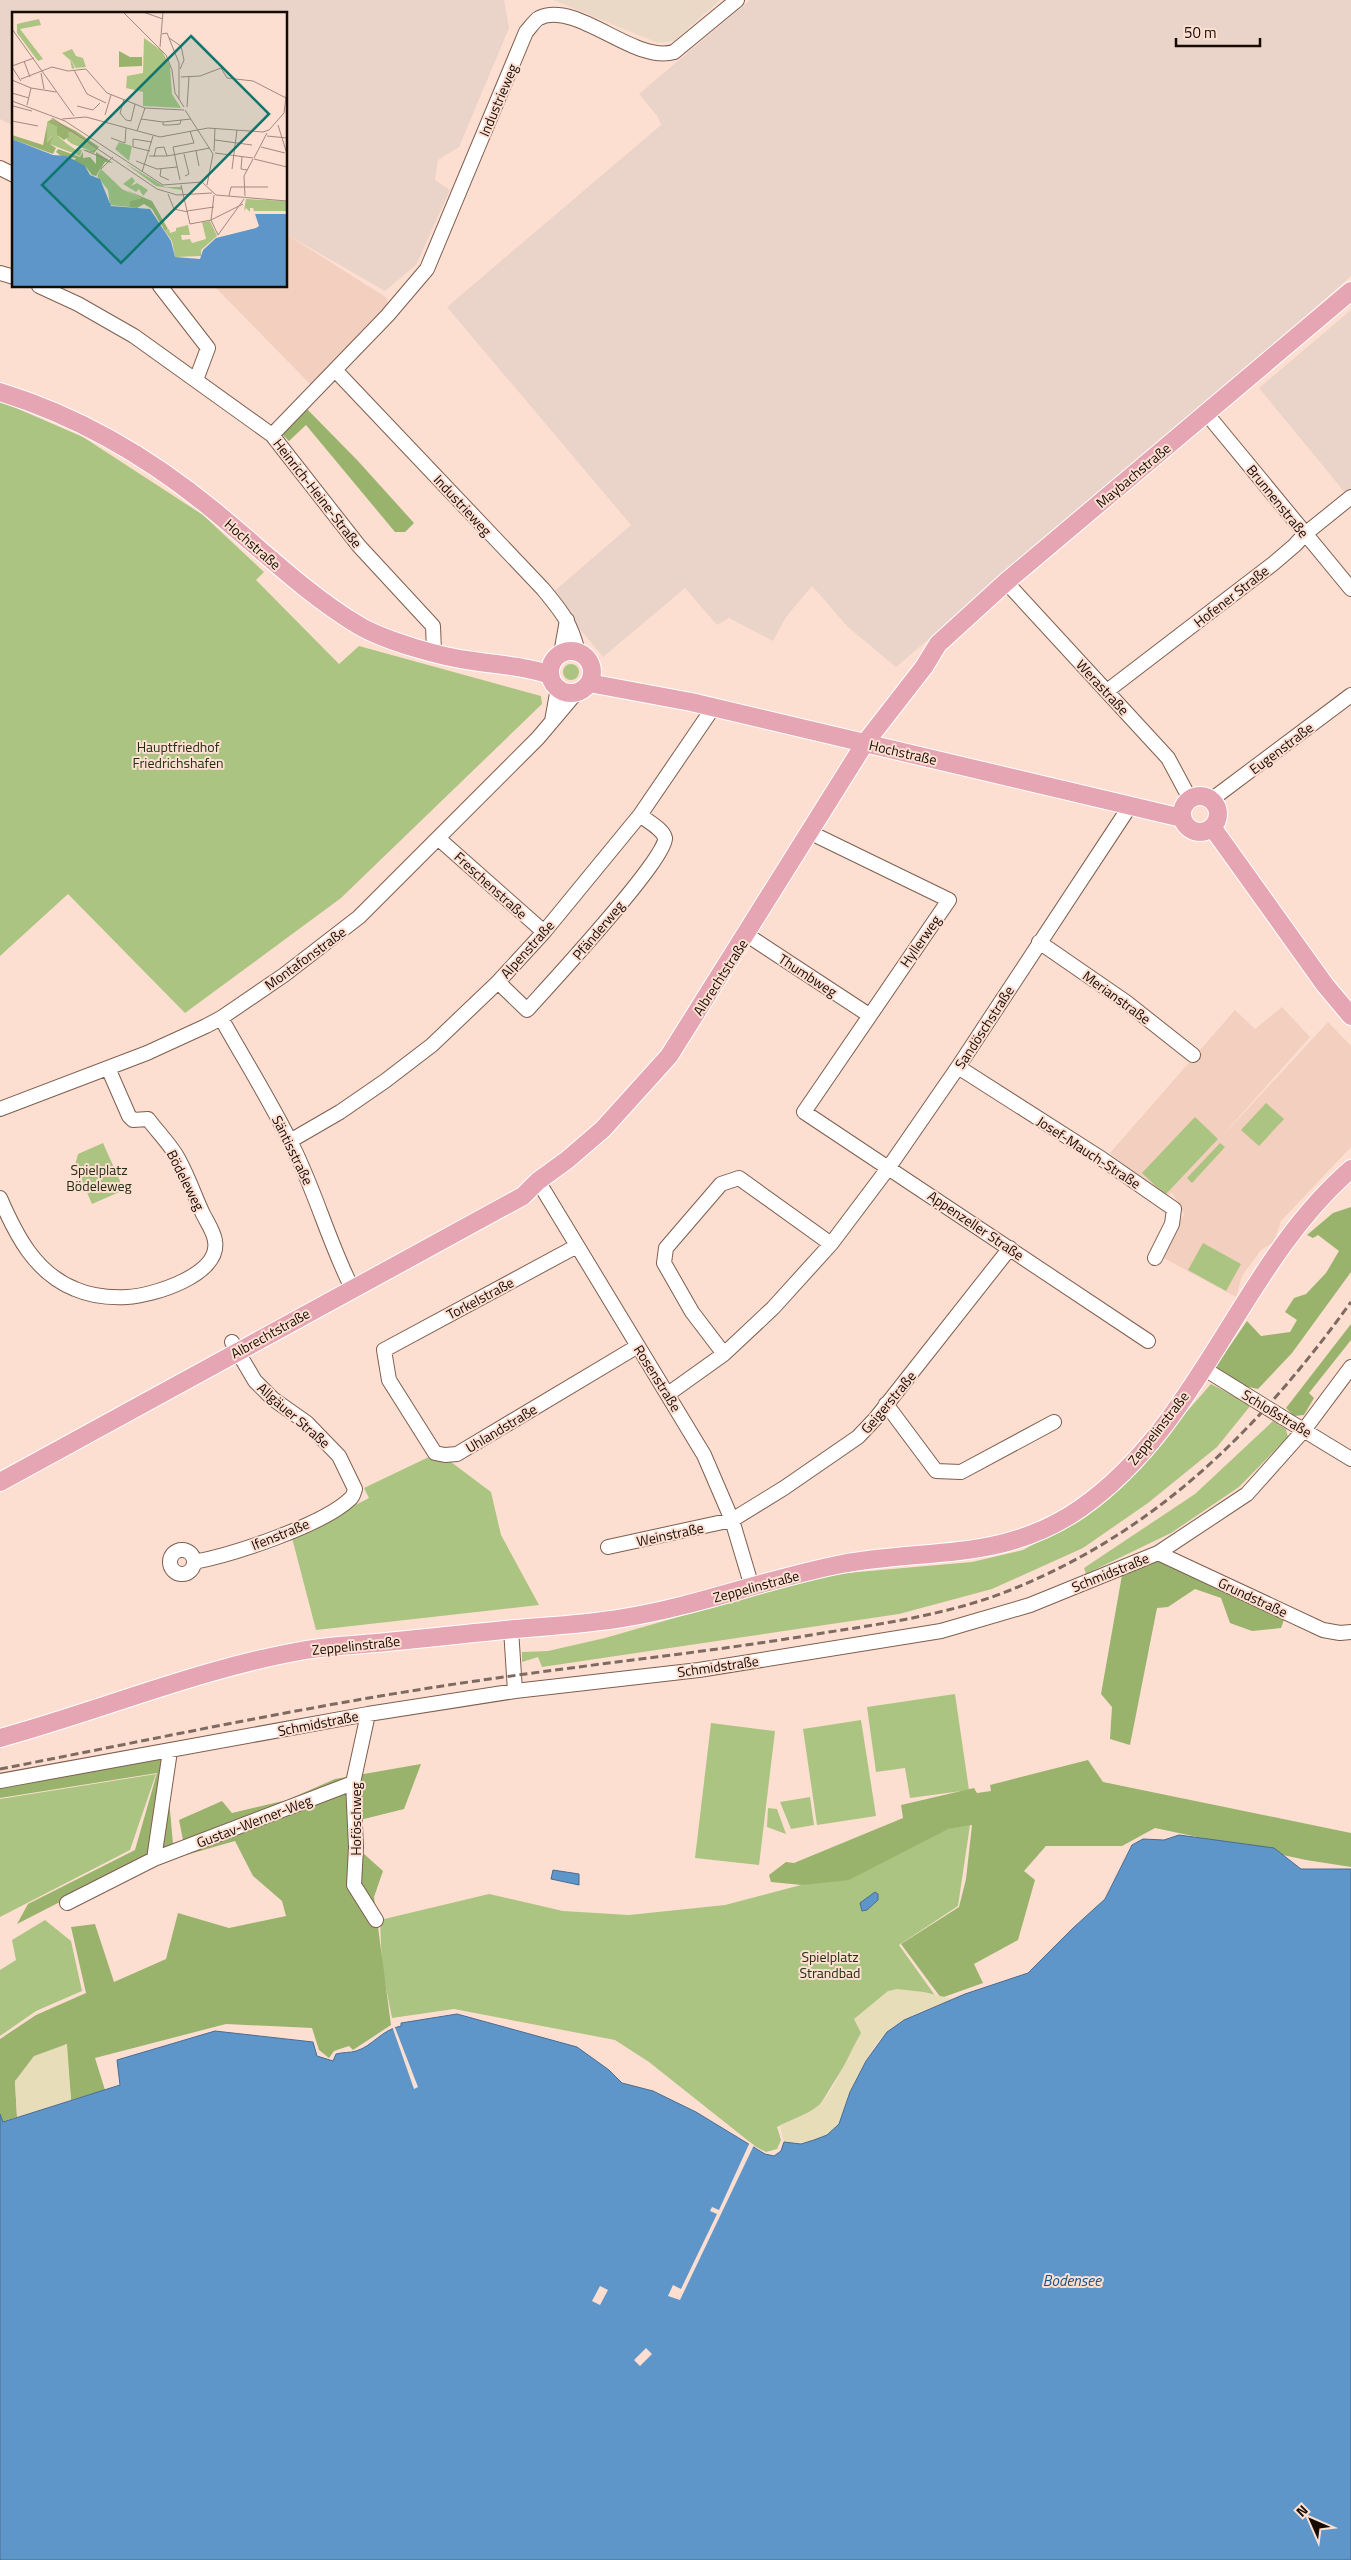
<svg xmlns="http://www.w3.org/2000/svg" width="1351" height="2560" font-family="'Titillium Web',sans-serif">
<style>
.commercial{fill:#ebd9c8}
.industrial{fill:#ead3c8}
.built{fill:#f2cfbe}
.green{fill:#abc481}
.forest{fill:#99b36d}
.sand{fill:#e7ddb8}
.water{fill:#5f96ca;stroke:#496c8f}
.pier{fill:#fddfd1}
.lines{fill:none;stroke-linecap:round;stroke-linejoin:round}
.minor-casing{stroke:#7e5e4f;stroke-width:16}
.major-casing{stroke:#fff;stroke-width:20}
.minor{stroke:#fff;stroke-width:14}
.major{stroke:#e6a5b2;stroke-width:18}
.rail{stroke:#7e6a61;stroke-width:3;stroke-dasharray:8 4;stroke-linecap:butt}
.minor-bridge-casing{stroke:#7e5e4f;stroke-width:16;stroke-linecap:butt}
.minor-bridge{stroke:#fff;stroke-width:14}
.labels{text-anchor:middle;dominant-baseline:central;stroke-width:4;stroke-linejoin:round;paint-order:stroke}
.street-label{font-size:14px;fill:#160a05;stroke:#fddfd1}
.park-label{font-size:14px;fill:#242e10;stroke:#fddfd1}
.water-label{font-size:15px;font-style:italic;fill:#145082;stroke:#fddfd1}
.inset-road{fill:none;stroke:#a18a7f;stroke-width:1}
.view{fill:#0f766e;fill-opacity:0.15;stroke:#0f766e;stroke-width:2.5}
.inset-edge{fill:none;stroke:#160a05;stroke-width:2.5}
</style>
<rect width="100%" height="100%" fill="#fddfd1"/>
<path class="commercial" d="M553,0h167l-46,41 -16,2z"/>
<path class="industrial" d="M0,0h504l5,28 -50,119 -21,13 -3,20 15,10 -34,75 -31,26 -99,-57v-220h-272v112l-14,-7z
M750,0h601v276l-106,94 -349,297 -48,-40 -36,-41 -26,31 -13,24 -44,-23 -12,7 -32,-37 -82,69 -52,-63 80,-69 -184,-218 214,-182 -3,-8 -19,-23z
M1351,310v182l-4,3 -88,-107z"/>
<path class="built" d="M286,234l101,64 1,10 -77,77 -97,-99h72z
M1282,1007l28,30 -94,106 112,-121 23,24v101l-70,74 -7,21 -13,8 -19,26 -6,21 -76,-41 24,-42 -12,-22 -8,8 -54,-47 125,-143 20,19z"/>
<path class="green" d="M0,401l83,36 120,78 61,57 -8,8 83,84 20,-18 182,50 1,8 -201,194 -156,115 -117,-119 -68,62z
M563 672a8 8 0 1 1 16 0a8 8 0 1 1-16 0Z
M1266,1103l18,16 -25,27 -18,-16z
M1195,1117l23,22 -53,56 -23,-22z
M103,1143l21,47 -32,14 -17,-39 3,-11z
M1220,1143l5,4 -33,36 -5,-5z
M1203,1243l38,21 -15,27 -38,-21z
M1211,1384l40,21 -34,42 -69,56 -65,45 -91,41 -93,25 -357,53 -4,-10 -16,5v-10l26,-1 57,-13 219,-63 148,-13 51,-12 55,-30 50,-41z
M1273,1421l13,8 2,8 -49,50 -68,46 -85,41 -2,-6 111,-74z
M433,1455l18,7 40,30 10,43 38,70 -223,25 -24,-92 77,-40 -5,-10z
M955,1694l14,96 -59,8 -5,-30 -29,4 -9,-65z
M861,1720l15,96 -59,9 -14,-96z
M711,1723l64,8 -16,134 -64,-7z
M156,1774l-26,76 -130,67v-118z
M810,1797l4,28 -23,4 -11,-27z
M768,1808l9,1 9,25 -19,-7z
M970,1825l-12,81 -59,39 40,56 -79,39 -42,68 -41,19 4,13 -4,9 -11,3 -10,-5 -107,-85 -34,-22 -161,-31 -62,9 -10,-51 -2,-47 109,-26 74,17 66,4 96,-10 118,-31 98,-44z
M45,1920l26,21 11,50 -46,20 -36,25v-66l16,-10 -4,-20z"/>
<path class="forest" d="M307,409l51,52 56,62 -9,9h-10l-89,-107 -17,16 -7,-7z
M1351,1207v65l-59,81 -34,36c-19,-4 -31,-7 -42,-23l31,-45 14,15 29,-4 7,-12 -12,-8 9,-14 12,-4 20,-21 13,-22 -21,-16 -5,3 -6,-3 26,-22z
M1351,1324v16l-42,53 5,5 -10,17 -10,1 -8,-8z
M1161,1559l124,58 -4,11 -29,3 -22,-8 -9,-25 -26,-9 -27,18 -11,1 -27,137 -20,-6 2,-32 -11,-13 21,-119z
M165,1754l8,90 -156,80 11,-20 107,-54 22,-77 -157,25v-17z
M1088,1760l15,22 248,51v34l-45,-7 -151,-32 -33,18h-76l-22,25 11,9 -17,60 -44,24 9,19 -42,15 -40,-54 58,-37 7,-28 6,-54 -24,4 -99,51 -47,5 -31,-3 -2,-7 17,-13 8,1 109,-45 -2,-13 73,-17 3,5 14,-2 -1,-6z
M421,1764l-17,45 -56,14 15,30 20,18 -9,26 17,128 -38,25 -4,-4 -15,5 -5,7 -10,-8 -7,-22 -86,-4 -131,34 10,32 -34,10 -5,-56 -51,37 2,36 -15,5 -2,-8v-75l36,-24 50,-22 -15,-66 24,-3 19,58 52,-23 12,-46 51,15 57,-12 -4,-15 -29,-25 -18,-35 -49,14 -7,-35 43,-19 10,12 55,-13 48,-21z"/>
<path class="sand" d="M897,1989l27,3 29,7c-21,9 -49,16 -66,33 -15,14 -30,43 -37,62 -4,9 -5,21 -10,29 -11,19 -37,21 -56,19l-4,-17c13,-5 28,-11 39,-20 16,-15 30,-52 42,-72l-7,-14 34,-28z
M67,2044l4,56 -54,17 -2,-36 19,-25z"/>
<path class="water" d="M1179,1835l95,13 27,21h50v691h-1351v-446l3,8 117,-37 -3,-25 98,-29 98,11 4,14 16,5 3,-7c7,-2 14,-1 20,-3 17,-5 25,-21 45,-25v-3l56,-9 120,33 32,23 13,13 31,8 43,21 69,42 9,2 7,-5 3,-9 17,2 13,-4 13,-5 12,-11 11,-32 16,-31 21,-29 17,-12 61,-26 63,-21 45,-45 32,-29 27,-54 11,-6 21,1z
M553,1870l26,4v11l-28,-6z
M875,1892l3,2v6l-11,10 -5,1 -2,-8z"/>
<path class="pier" d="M394,2025l24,62 -4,2 -22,-63z
M750,2142l4,3 -74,155 -12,-4 5,-11 8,4 36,-75 -7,-3 2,-4 7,3z
M600,2286l8,4 -8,15 -8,-4z
M646,2348l6,6 -12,12 -6,-6z"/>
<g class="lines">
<g class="minor-casing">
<path id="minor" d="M0,168l14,7
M0,273l14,4
M39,286l39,18 56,32 138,99 87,111 74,80 1,25
M160,286l48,62 -12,32
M336,371l207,218c19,23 28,34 35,63
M1206,413l145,176
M272,435l115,-119 40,-47 99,-237c4,-4 8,-11 13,-14 38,-18 95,46 135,34l63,-52
M1006,582l162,176 22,41
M561,654l6,-34
M1107,691l167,-128 21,-18 10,-11 46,-37
M552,721l6,-33
M1211,800l140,-105
M809,832l140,68 -145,212 344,229
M439,839l105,93
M747,935l122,80
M1039,942l87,60 67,53
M498,982l29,28c19,-21 141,-153 138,-172 -2,-9 -18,-17 -25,-23
M221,1018c23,41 48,81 69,123 25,48 38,100 62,147
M958,1067l144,92 72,50 -2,15 -17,34
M0,1109l147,-56 59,-27 15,-8 63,-43 75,-58 179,-179 38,-45
M290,1141l50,-29 45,-31 47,-36 66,-63 46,-50 96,-117 73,-107
M538,1181l166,274 28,65 20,67
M0,1198c16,37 35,75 75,91 16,7 34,9 52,8 25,-1 94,-22 88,-56 -1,-9 -8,-19 -12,-27 -9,-19 -16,-41 -27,-59 -8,-13 -19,-24 -28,-36l-15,1 -4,-4 -21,-48
M577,1246l-193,104 5,30 46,73 10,2 12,-1 181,-108
M724,1354l-32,-42 -28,-49 2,-15 55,-64 18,-6 92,66
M1203,1368l37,23
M668,1394l56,-40 49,-46 58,-64 58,-77 69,-100 172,-261
M886,1404l50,67 25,1 93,-50
M1282,1417l69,42
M608,1547l124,-27 52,-32 74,-51 18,-19 134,-170
M170 1562a12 12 0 1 1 24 0a12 12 0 1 1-24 0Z
M1158,1553l165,77 17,3 11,-1
M194,1562c38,-7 129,-37 156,-63 3,-2 4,-7 5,-10l-16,-33 -32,-33 -34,-24 -18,-18 -23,-39
M511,1629l4,62
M368,1714l-15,69 3,64 -2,38 22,35
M0,1781l368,-67 147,-23 184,-21 242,-39 89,-26 128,-52 89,-59 57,-64 47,-63
M154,1859l16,-108
M67,1903l87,-44 199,-76"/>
</g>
<g class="major-casing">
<path id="major" d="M0,392c78,24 150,66 213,118 48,39 92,83 145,115 27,16 83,32 115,36 26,4 52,5 77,14
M550 672a21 21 0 1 1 42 0a21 21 0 1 1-42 0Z
M589,683l102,19 491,116
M1182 814a18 18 0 1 1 36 0a18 18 0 1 1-36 0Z
M1212,827l113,158 26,31
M0,1482l523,-286 15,-15 29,-21 36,-31 66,-73 196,-313 59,-76 14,-23 68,-62 345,-291
M0,1738c102,-28 201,-70 306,-88 23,-4 47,-5 70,-7 46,-4 93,-10 139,-14 36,-3 73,-5 108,-11 75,-12 146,-40 219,-54 86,-16 162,-2 239,-56 121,-85 160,-244 270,-339"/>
</g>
<use href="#minor" class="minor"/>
<use href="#major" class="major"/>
<path class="rail" d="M0,1769c165,-32 330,-68 497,-91 111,-16 222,-27 332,-46 59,-9 118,-18 174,-39 150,-58 255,-162 348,-291"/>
<g class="minor-bridge-casing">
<path id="minor-bridge" d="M1240,1391l42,26"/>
</g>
<use href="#minor-bridge" class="minor-bridge"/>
</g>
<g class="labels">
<g class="street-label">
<text transform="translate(498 100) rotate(-67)">Industrieweg</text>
<text transform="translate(1133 475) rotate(-40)">Maybachstraße</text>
<text transform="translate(318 493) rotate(52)">Heinrich-Heine-Straße</text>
<text transform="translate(1278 501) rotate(51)">Brunnenstraße</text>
<text transform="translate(463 505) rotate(47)">Industrieweg</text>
<text transform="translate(253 544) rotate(41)">Hochstraße</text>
<text transform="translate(1231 596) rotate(-38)">Hofener Straße</text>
<text transform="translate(1103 687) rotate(47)">Werastraße</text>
<text transform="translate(1281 748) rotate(-37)">Eugenstraße</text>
<text transform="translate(903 752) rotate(13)">Hochstraße</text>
<text transform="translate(491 885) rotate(42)">Freschenstraße</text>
<text transform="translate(598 930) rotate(-50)">Pfänderweg</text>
<text transform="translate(920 941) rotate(-55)">Hyllerweg</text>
<text transform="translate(527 949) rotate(-48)">Alpenstraße</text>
<text transform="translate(305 958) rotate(-36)">Montafonstraße</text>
<text transform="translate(808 975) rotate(33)">Thumbweg</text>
<text transform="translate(720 977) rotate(-57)">Albrechtstraße</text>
<text transform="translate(1117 997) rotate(36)">Merianstraße</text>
<text transform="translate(984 1027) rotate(-57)">Sandöschstraße</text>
<text transform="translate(293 1150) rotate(64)">Säntisstraße</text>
<text transform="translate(1089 1152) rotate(33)">Josef-Mauch-Straße</text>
<text transform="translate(186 1180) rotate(63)">Bödeleweg</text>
<text transform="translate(976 1225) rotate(34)">Appenzeller Straße</text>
<text transform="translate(480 1298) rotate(-28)">Torkelstraße</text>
<text transform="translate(270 1333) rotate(-29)">Albrechtstraße</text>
<text transform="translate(658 1378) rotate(58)">Rosenstraße</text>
<text transform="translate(888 1402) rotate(-50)">Geigerstraße</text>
<text transform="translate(1277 1413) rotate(31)">Schloßstraße</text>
<text transform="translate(294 1415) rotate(41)">Allgäuer Straße</text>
<text transform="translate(501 1428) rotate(-31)">Uhlandstraße</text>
<text transform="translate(1158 1428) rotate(-52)">Zeppelinstraße</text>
<text transform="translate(280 1534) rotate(-22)">Ifenstraße</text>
<text transform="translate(670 1534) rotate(-12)">Weinstraße</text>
<text transform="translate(1110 1572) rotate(-22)">Schmidstraße</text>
<text transform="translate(756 1586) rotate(-15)">Zeppelinstraße</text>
<text transform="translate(1253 1597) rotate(25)">Grundstraße</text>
<text transform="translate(356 1645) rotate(-6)">Zeppelinstraße</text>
<text transform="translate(718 1666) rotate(-8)">Schmidstraße</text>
<text transform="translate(318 1723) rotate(-11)">Schmidstraße</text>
<text transform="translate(355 1819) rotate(-90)">Hoföschweg</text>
<text transform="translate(254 1821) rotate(-21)">Gustav-Werner-Weg</text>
</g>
<g class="park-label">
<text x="178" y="746">Hauptfriedhof<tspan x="178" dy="16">Friedrichshafen</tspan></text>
<text x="99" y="1169">Spielplatz<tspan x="99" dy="16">Bödeleweg</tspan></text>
<text x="830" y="1956">Spielplatz<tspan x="830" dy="16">Strandbad</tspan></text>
</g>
<g class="water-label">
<text x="1072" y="2280">Bodensee</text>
</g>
</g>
<g transform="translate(12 12)">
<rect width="275" height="275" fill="#fddfd1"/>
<path d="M27,7l2,6 -21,4 23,30 -5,2 -21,-28v-9zM132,26l18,13 8,15 2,28 9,14 -38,-2v-14l-17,-4 1,-12 16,-3zM60,37l4,7 7,2 3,9 -10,1 -7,-11 6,11 -3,1 -2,-9 -8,-7zM35,110l10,5 1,9 8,7 10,7h6l-2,6 -30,-12 2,-9 -5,8zM56,120l5,1 24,15 -6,3 -19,-7 -5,-4zM107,130l13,4 -3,15 -14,-12zM113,151l40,24h16l1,3 -26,-4zM89,157l21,20 19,9 -11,3 -1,6 -19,-2 -2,-15 -11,-14zM120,165l3,4 -4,5 6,-3 11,7 -5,6 -4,-7 -3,3 -13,-8zM234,187l41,2v10h-33l-1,-3h-3v4l-4,-4 -2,3zM198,209l7,15 -16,14v6l-26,1 -3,-16 -7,-10 4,-2 1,4 6,-2v-3l12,-3 2,10h-9l1,5 8,-1 2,4 14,-4 -4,-17z" fill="#abc481"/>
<path d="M107,39l11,6h12v9l-23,1zM40,107l24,12 23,16 -5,6 -14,-4 11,2 6,-3 -24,-15 -5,-1 1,5 -5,3 -7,-5v-8l-10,-5zM35,113v18l6,-8 -3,9 6,4 -3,6 -41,-15v-4l31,10zM46,137l22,8 3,-5v6l7,-1 6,7v-12l17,11 -8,-1 -9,14 -4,-1 -6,-8 -13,-5 3,-4 -15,-2 -5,-4zM114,178l26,11 16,28 -3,2 -13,-22 -8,-5 -7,4 -8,-1 1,-6 11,-3z" fill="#99b36d"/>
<path d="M0,127l41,16 14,1 18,10 5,9 10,4 11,27 39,3 21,32 4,16 25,2 3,-9 13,-12 40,-10 3,-2 -4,-12h32v73h-275z" fill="#5f96ca"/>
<path class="inset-road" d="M111,0l43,43 6,15 3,23 9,14M131,0l20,7M0,17l62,87M150,22l5,-1 12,30v36M157,26l12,8 3,14 -4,9M148,35l3,-35M12,49l6,16M0,54l22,-8M0,55l9,14M62,58l13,24 19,9M29,61l3,16M169,65l19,-1 21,-8 6,10 26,3 33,17M9,67l31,-12 16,4 18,-2 21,24 38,15 39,2M0,68l19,8 25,4M0,81l17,5M112,87l-4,14 6,7 5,1 4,-17M0,89l53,20 98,64 39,-3 14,13 71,6M15,93l4,-17M1,94l19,5M65,94l16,4 7,-7M175,95l2,-30M173,98l28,44M93,103l6,-20M40,106l105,71 20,6 35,-2M50,107l24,-2 74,20 48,-9 55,4 6,-2 15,-17 3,-24M129,107l22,3 28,-3M0,109l26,5M151,110v3h7l10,-1 1,-4M266,113l9,29M125,119l8,-23M255,124l20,2M99,126l14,5 1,-15M203,128l37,5M249,135l24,6M72,138l24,10M138,139l-17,-4v-8l19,3M184,139l3,15M202,139l1,-23M203,141l38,5M172,142l5,20 -4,2M137,144h18l43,-8M142,145l2,-9 8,-1 3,9M230,145l-1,12 6,1M242,146l13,-25M242,147l33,8M124,149l21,8 20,-2M89,157l12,-12M149,157l-1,7 9,4M220,157l5,-39M130,160l11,-36M168,168l-7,-33 21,-4 -4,-12M169,173l9,39 21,-4 32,-16M195,173l6,-31M156,182l6,15 14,3M202,183l-3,25 7,15 26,-36M217,184l2,-9h37M233,184l-1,-20 9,-17M175,199l27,-4"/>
<path class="view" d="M179,24l78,78 -148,149 -79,-78z"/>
<rect width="275" height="275" class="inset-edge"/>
</g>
<g transform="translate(1311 2520) rotate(315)" stroke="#fddfd1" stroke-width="4" paint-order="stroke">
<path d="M0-4L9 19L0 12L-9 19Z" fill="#160a05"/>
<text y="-8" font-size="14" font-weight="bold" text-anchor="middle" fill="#160a05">N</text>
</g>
<path d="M1176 38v8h84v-8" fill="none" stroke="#160a05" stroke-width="2.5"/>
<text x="1184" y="38" font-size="15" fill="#160a05" stroke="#fddfd1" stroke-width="4" paint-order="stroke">50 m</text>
</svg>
